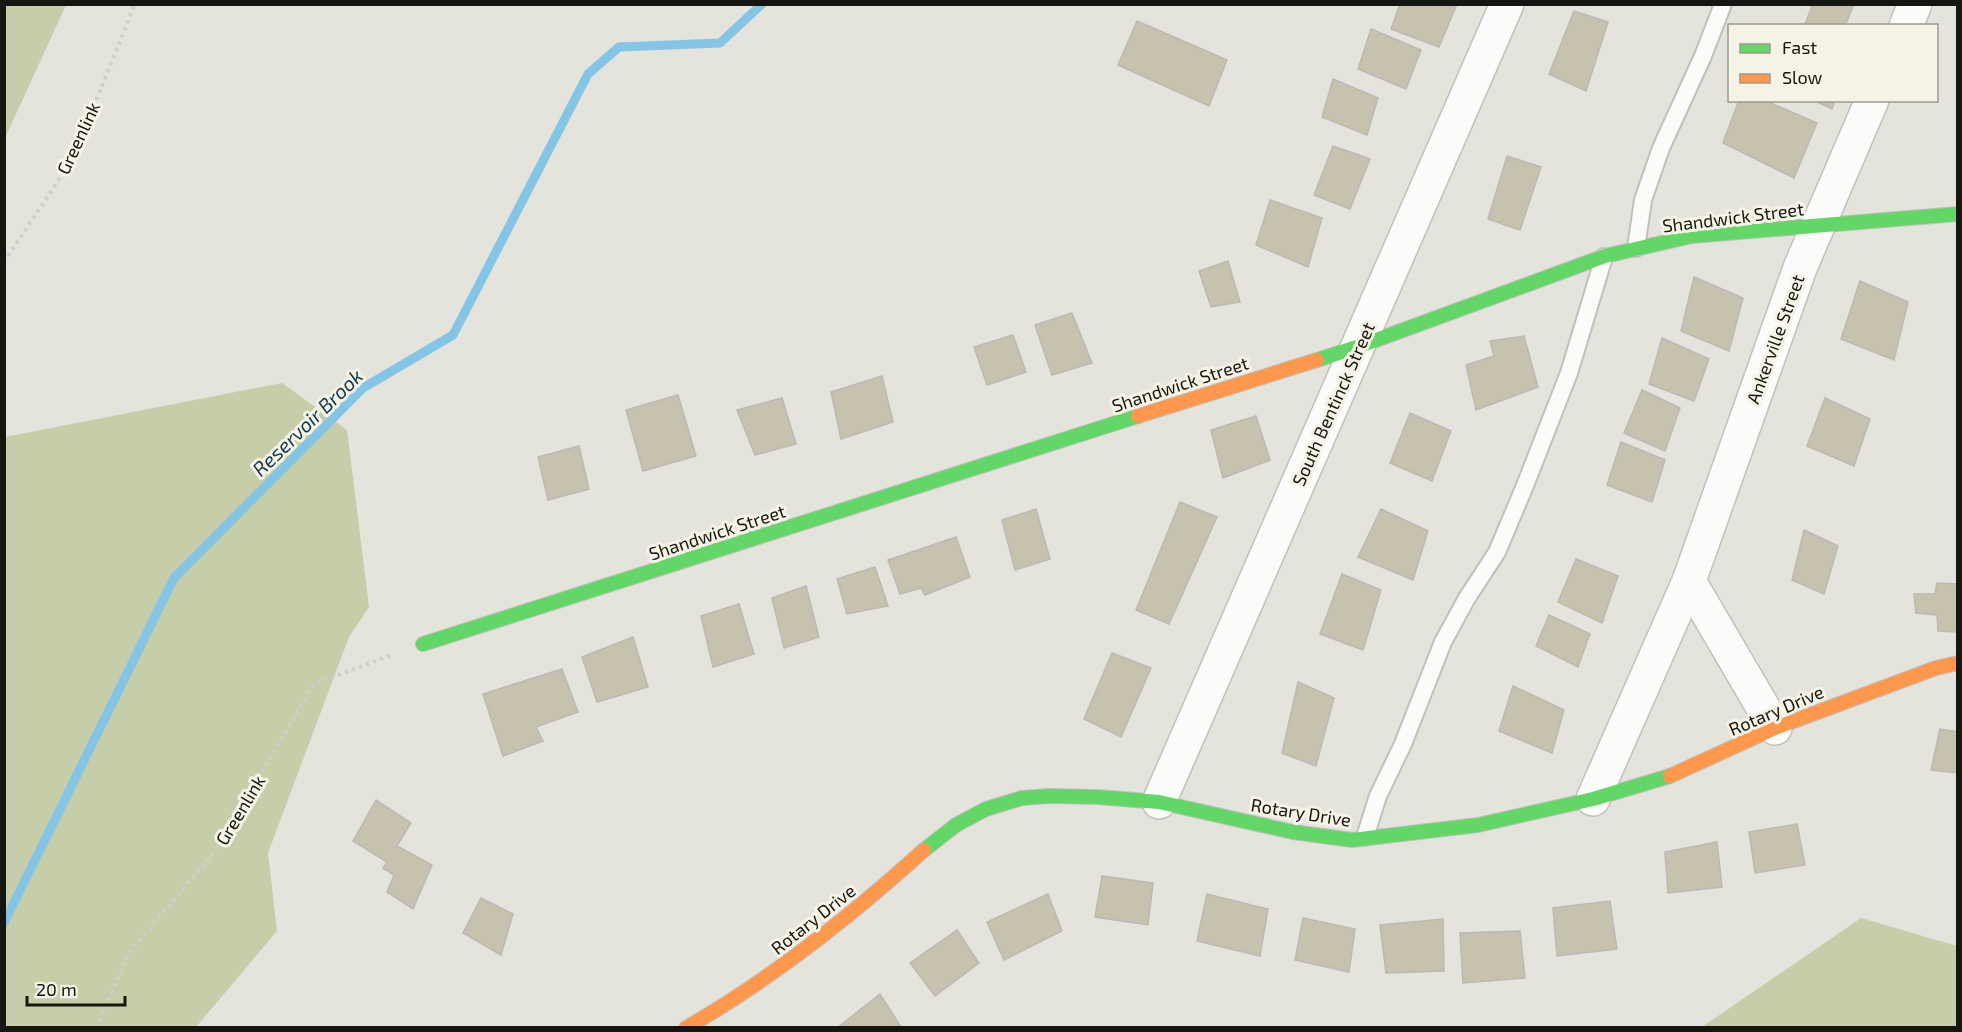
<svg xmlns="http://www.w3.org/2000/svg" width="1962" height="1032" font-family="'Exo 2',sans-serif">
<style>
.green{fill:#c5cea9}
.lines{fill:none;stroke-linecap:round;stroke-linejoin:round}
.stream{stroke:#84c4e4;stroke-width:9}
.building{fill:#c6c2ae;stroke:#bab9b4;stroke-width:1.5}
.lane-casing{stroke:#c1c1bc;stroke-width:20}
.street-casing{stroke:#c1c1bc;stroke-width:36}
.fast-casing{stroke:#c1c1bc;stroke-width:16}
.slow-casing{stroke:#c1c1bc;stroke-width:16}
.path{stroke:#cececb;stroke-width:4;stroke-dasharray:3 4.5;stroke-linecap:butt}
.lane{stroke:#fbfbfa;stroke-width:16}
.street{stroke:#fbfbfa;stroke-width:33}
.fast{stroke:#63d668;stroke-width:14}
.slow{stroke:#ff974d;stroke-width:14}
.labels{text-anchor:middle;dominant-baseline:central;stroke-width:6;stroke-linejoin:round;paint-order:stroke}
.street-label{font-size:18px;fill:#161611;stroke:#f5f3e6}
.water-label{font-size:20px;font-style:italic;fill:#10394d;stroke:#f5f3e6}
</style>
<rect width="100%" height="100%" fill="#e4e3dc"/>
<path class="green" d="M5,4l61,1 -61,133 -1,-133z
M282,383l65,47 22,177 -20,30 -81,216 9,78 -81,96h-191v-590z
M1861,918l96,28v81h-255z"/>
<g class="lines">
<path class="stream" d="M4,923l170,-345 189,-190 90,-53 135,-261 31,-27 101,-4 42,-39"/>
</g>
<path class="building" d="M1400,4h57l-18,43 -48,-18z
M1813,4h41l-9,22h-41z
M1574,11l34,11 -22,69 -37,-17z
M1137,21l90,39 -18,46 -91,-41z
M1371,29l50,21 -15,39 -48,-20z
M1333,79l45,19 -11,37 -45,-18z
M1739,100h25l53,23 -23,55 -71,-35z
M1813,100h22l-3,9z
M1333,146l37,13 -20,50 -36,-14z
M1507,156l34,11 -21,63 -32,-11z
M1270,200l52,18 -14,49 -52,-22z
M1228,261l12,41 -29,5 -12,-36z
M1694,277l49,21 -14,53 -48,-20z
M1860,281l48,21 -14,58 -53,-21z
M1072,313l20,50 -40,12 -17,-50z
M1013,335l13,37 -39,13 -13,-38z
M1524,336l14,51 -62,23 -10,-45 28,-9 -4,-15z
M1662,338l47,21 -15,42 -45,-17z
M882,376l11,46 -52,17 -10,-47z
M1642,390l38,18 -15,43 -41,-18z
M678,395l18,61 -53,15 -17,-61z
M782,398l14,46 -41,11 -18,-45z
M1825,398l45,21 -16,47 -47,-20z
M1410,413l41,18 -19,50 -42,-18z
M1256,416l14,44 -47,18 -12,-48z
M1621,442l44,18 -13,42 -45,-17z
M579,446l10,43 -41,11 -10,-43z
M1180,502l37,15 -48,107 -33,-14z
M1036,509l14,50 -35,11 -13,-50z
M1381,509l47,22 -15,49 -55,-23z
M1804,530l34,16 -14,48 -32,-14z
M956,537l14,40 -45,18 -4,-7 -21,6 -12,-34z
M1576,559l42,17 -16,47 -44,-21z
M875,567l13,39 -41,8 -10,-35z
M1342,574l39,16 -18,60 -43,-16z
M1937,583l21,1v48l-20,-1 -1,-16 -21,-2 -2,-19h21z
M806,586l13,51 -35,11 -12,-50z
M739,604l15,50 -41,13 -12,-51z
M1549,615l41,19 -12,33 -42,-21z
M633,637l15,50 -51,15 -15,-45z
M1112,653l39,15 -30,69 -37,-18z
M562,669l16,43 -42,15 7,14 -40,15 -20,-62z
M1298,682l36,16 -18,68 -34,-13z
M1513,686l51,24 -12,43 -53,-22z
M1940,729l18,3v41l-27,-3z
M376,800l35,23 -14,23 35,19 -19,44 -26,-17 7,-17 -11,-7 4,-6 -34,-21z
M1797,824l8,41 -50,8 -6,-41z
M1717,842l5,45 -54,6 -3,-41z
M1102,876l51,7 -5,42 -53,-8z
M1048,894l14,37 -58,29 -17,-38z
M1207,894l61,15 -8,47 -63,-15z
M481,898l32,16 -12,41 -38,-22z
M1610,901l7,48 -60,7 -4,-48z
M1303,918l52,11 -6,43 -54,-12z
M1443,919l1,52 -58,2 -6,-48z
M957,930l22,33 -44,33 -25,-33z
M1520,931l5,47 -62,5 -3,-50z
M880,994l21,33 -64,1z"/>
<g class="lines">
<g class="lane-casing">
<path id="lane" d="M1636,248l7,-48 18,-52 42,-92 20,-52
M1365,837l13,-41 25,-52 40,-102 24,-44 30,-46 27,-64 45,-115 35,-116"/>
</g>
<g class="street-casing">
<path id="street" d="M1906,26l9,-22
M1689,581l86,147
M1593,799l96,-218 111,-313 72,-168
M1159,802l348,-798"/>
</g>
<g class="fast-casing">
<path id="fast" d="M1317,360l40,-13 248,-91 87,-20 266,-22
M423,644l715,-228
M924,850l32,-25 30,-16 36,-11 27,-2 49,1 61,5 134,30 59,8 126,-15 115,-26 77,-23"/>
</g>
<g class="slow-casing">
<path id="slow" d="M1138,416l179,-56
M1670,776l105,-48 161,-60 22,-5
M686,1028c87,-50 164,-111 238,-178"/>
</g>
<path class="path" d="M4,262l68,-102 63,-156
M97,1028l30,-73 89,-105 98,-166 80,-30"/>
<use href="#lane" class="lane"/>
<use href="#street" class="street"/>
<use href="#fast" class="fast"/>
<use href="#slow" class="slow"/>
</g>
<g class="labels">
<g class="street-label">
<text transform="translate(78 138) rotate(-65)">Greenlink</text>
<text transform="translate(1733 217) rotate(-7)">Shandwick Street</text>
<text transform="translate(1775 339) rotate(-70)">Ankerville Street</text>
<text transform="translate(1180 384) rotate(-18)">Shandwick Street</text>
<text transform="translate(1333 404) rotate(-66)">South Bentinck Street</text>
<text transform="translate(717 532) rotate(-18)">Shandwick Street</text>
<text transform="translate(1776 710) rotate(-23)">Rotary Drive</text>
<text transform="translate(240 810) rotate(-59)">Greenlink</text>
<text transform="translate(1301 812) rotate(9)">Rotary Drive</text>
<text transform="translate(813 919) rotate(-38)">Rotary Drive</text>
</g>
<g class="water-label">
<text transform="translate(307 422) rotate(-44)">Reservoir Brook</text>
</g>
</g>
<rect width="1962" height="1032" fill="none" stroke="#161611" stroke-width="12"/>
<rect x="1728" y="24" width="210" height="78" fill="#f5f3e6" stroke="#9c9b91" stroke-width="1.5"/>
<rect x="1740" y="44" width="30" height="9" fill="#63d668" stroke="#9c9b91" stroke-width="1.5"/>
<text x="1782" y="54" font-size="18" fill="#161611">Fast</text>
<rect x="1740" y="74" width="30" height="9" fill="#ff974d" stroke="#9c9b91" stroke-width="1.5"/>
<text x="1782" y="84" font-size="18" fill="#161611">Slow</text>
<path d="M27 996v9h98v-9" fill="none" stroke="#161611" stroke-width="3"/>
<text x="36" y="996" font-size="18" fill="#161611" stroke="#f5f3e6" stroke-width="4.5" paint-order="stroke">20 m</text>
</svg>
